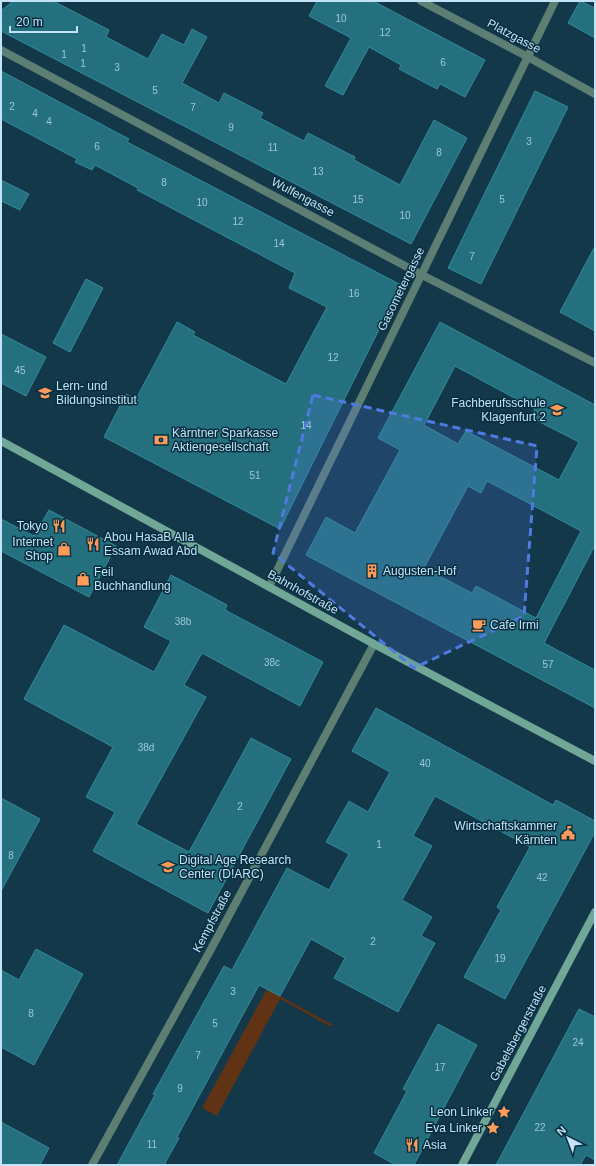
<svg xmlns="http://www.w3.org/2000/svg" width="596" height="1166" font-family="Arial,sans-serif">
<style>
.green{fill:#5f3314}
.building{fill:#25707e;stroke:#318b9c;fill-rule:evenodd}
.lines{fill:none;stroke-linecap:round;stroke-linejoin:round}
.street{stroke:#5c7e73;stroke-width:8}
.secondary{stroke:#70a796;stroke-width:8}
.marked{fill:#4f7be1;fill-opacity:0.2;stroke:#4f7be1;stroke-width:3;stroke-dasharray:8 5;stroke-linejoin:round}
.labels{text-anchor:middle;dominant-baseline:central;stroke-width:3;stroke-linejoin:round;paint-order:stroke}
.number-label{font-size:10px;fill:#9cc7d9}
.street-label{font-size:12px;fill:#c3e4f7;stroke:#072e3f}
.poi-label{font-size:12px;fill:#c3e4f7;stroke:#072e3f;text-anchor:start}
</style>
<rect width="100%" height="100%" fill="#13384a"/>
<path class="green" d="M267,989l66,36 -4,1 -49,-27 -63,117 -15,-8z"/>
<path class="building" d="M13,1h40l56,29 -3,7 42,22 14,-25 22,11 8,-16 15,8 -25,46 37,20 5,-10 39,20 -3,5 44,23 4,-8 47,24 -1,3 46,25 34,-65 33,18 -56,106 -410,-213v-20z
M317,1h56l112,59 -20,37 -25,-13 -3,5 -38,-20 2,-4 -32,-18 -26,48 -18,-9 26,-48 -42,-22z
M580,1l15,7v30l-27,-15z
M1,71l128,68 -2,3 274,143 -121,244 -176,-92 22,-43 10,5 41,-77 18,10 -2,3 93,49 41,-77 -38,-19 6,-15 -158,-83 1,-2 -43,-23 -3,5 -17,-8 2,-3 -76,-40z
M535,91l33,16 -87,177 -33,-16z
M1,180l28,14 -9,16 -19,-9z
M595,246v85l-35,-19z
M86,279l17,9 -33,64 -17,-9z
M440,322l155,83v140l-51,98 51,27v38l-289,-153 20,-38 29,16 45,-83 -22,-12zM455,366l80,43 -5,8 49,25 -20,38 -93,-49 -8,13 -34,-19zM487,481l94,50 -45,87 -60,-32 -4,7 -48,-25 44,-82 13,7z
M1,334l45,23 -20,39 -25,-13z
M49,510l67,36 -27,51 -88,-46v-32l33,17z
M171,575l56,30 -2,5 98,52 -23,44 -98,-53 -18,32 22,12 -70,127 53,28 62,-114 40,21 -83,154 -115,-62 22,-39 -29,-15 27,-50 -89,-48 40,-74 90,47 17,-31 -27,-14z
M376,708l177,97 3,-5 39,21v11l-90,167 -41,-22 37,-67 -4,-3 33,-60 -95,-51 -22,40 19,10 -30,54 30,17 -11,19 14,7 -37,69 -64,-34 11,-20 -34,-19 -31,57 -21,-11 -82,152 2,1 -15,27h-47l38,-70 -2,-1 71,-128 8,4 55,-102 42,22 20,-36 -23,-12 23,-41 19,11 22,-40 -38,-21z
M1,798l39,21 -39,72z
M36,949l47,25 -49,91 -33,-18v-77l18,10z
M579,1009l16,8v143l-9,-5 -6,10h-84z
M438,1024l39,21 -63,120h-18l-22,-12 33,-62 -4,-2z
M1,1122l48,26 -9,17h-39z"/>
<g class="lines">
<path class="street" d="M421,1l107,56 67,37
M1,50l421,225 173,88
M269,587l286,-586
M92,1165l118,-214 164,-307"/>
<path class="secondary" d="M1,441l373,203 221,117
M462,1165l133,-253"/>
</g>
<path class="marked" d="M313,395l224,51 -13,170 -110,52 -141,-115z"/>
<defs>
<g id="school-bare" transform="scale(1.08)"><path d="M0-5L7-2L0 1L-7-2ZM-4 1L0 2.5L4 1V4Q0 6-4 4Z" fill="#ff9b5a" stroke="#072e3f" stroke-width="2.5" paint-order="stroke"/></g>
<g id="bank-bare" transform="scale(1.08)"><path d="M-6-4H6V4H-6ZM0-2.3a2.3 2.3 0 1 0 0 4.6a2.3 2.3 0 1 0 0-4.6Z" fill="#ff9b5a" stroke="#072e3f" stroke-width="2.5" paint-order="stroke"/></g>
<g id="restaurant-bare" transform="scale(1.08)"><path d="M-5-6h1v4h1v-4h1v4h1v-4h1v5L-1.5 .5V6h-2V.5L-5-1ZM5-6V6H3V1.5H1.5Q1.5-4 5-6Z" fill="#ff9b5a" stroke="#072e3f" stroke-width="2.5" paint-order="stroke"/></g>
<g id="shop-bare" transform="scale(1.08)"><path d="M-5-2.5h2.3a2.7 3.5 0 0 1 5.4 0H5L5.5 6h-11ZM-1.5-2.5h3a1.5 2.3 0 0 0-3 0Z" fill="#ff9b5a" stroke="#072e3f" stroke-width="2.5" paint-order="stroke"/></g>
<g id="building-bare" transform="scale(1.08)"><path d="M-4-6H4V6H1V3H-1V6H-4ZM-2.5-4.3h1.7v1.8h-1.7ZM.8-4.3h1.7v1.8H.8ZM-2.5-1h1.7V.8h-1.7ZM.8-1h1.7V.8H.8Z" fill="#ff9b5a" stroke="#072e3f" stroke-width="2.5" paint-order="stroke"/></g>
<g id="cafe-bare" transform="scale(1.08)"><path d="M-5.5-4.5H6V0H3Q3 3.5 0 3.5H-2.5Q-5.5 3.5-5.5 0ZM3-3.2v2h1.7v-2ZM-6 4.5H4V6H-6Z" fill="#ff9b5a" stroke="#072e3f" stroke-width="2.5" paint-order="stroke"/></g>
<g id="civic-bare" transform="scale(1.08)"><path d="M-.6-6.5H3V-4.5H.6V-3L4-1V1h2V6H-6V1h2V-1L-.6-3ZM-1.2 2.5V6h2.4V2.5Z" fill="#ff9b5a" stroke="#072e3f" stroke-width="2.5" paint-order="stroke"/></g>
<g id="university-bare" transform="scale(1.08)"><path d="M0-5L7-2L0 1L-7-2ZM-4 1L0 2.5L4 1V4Q0 6-4 4Z" fill="#ff9b5a" stroke="#072e3f" stroke-width="2.5" paint-order="stroke"/></g>
<g id="sight-bare" transform="scale(1.08)"><path d="M0-6L1.8-2.2L6-1.7L2.9 1.2L3.7 5.4L0 3.3L-3.7 5.4L-2.9 1.2L-6-1.7L-1.8-2.2Z" fill="#ff9b5a" stroke="#072e3f" stroke-width="2.5" paint-order="stroke"/></g>
</defs>
<g fill-rule="evenodd">
<use href="#school-bare" x="45" y="393"/>
<use href="#school-bare" x="557" y="410"/>
<use href="#bank-bare" x="161" y="440"/>
<use href="#restaurant-bare" x="59" y="526"/>
<use href="#restaurant-bare" x="93" y="544"/>
<use href="#shop-bare" x="64" y="549"/>
<use href="#building-bare" x="372" y="571"/>
<use href="#shop-bare" x="83" y="579"/>
<use href="#cafe-bare" x="479" y="625"/>
<use href="#civic-bare" x="568" y="833"/>
<use href="#university-bare" x="168" y="867"/>
<use href="#sight-bare" x="504" y="1112"/>
<use href="#sight-bare" x="493" y="1128"/>
<use href="#restaurant-bare" x="412" y="1145"/>
</g>
<g class="labels">
<g class="number-label">
<text x="341" y="18">10</text>
<text x="385" y="32">12</text>
<text x="84" y="48">1</text>
<text x="64" y="54">1</text>
<text x="443" y="62">6</text>
<text x="83" y="63">1</text>
<text x="117" y="67">3</text>
<text x="155" y="90">5</text>
<text x="12" y="106">2</text>
<text x="193" y="107">7</text>
<text x="35" y="113">4</text>
<text x="49" y="121">4</text>
<text x="231" y="127">9</text>
<text x="529" y="141">3</text>
<text x="97" y="146">6</text>
<text x="273" y="147">11</text>
<text x="439" y="152">8</text>
<text x="318" y="171">13</text>
<text x="164" y="182">8</text>
<text x="358" y="199">15</text>
<text x="502" y="199">5</text>
<text x="202" y="202">10</text>
<text x="405" y="215">10</text>
<text x="238" y="221">12</text>
<text x="279" y="243">14</text>
<text x="472" y="256">7</text>
<text x="354" y="293">16</text>
<text x="333" y="357">12</text>
<text x="20" y="370">45</text>
<text x="306" y="425">14</text>
<text x="255" y="475">51</text>
<text x="183" y="621">38b</text>
<text x="272" y="662">38c</text>
<text x="548" y="664">57</text>
<text x="146" y="747">38d</text>
<text x="425" y="763">40</text>
<text x="240" y="806">2</text>
<text x="379" y="844">1</text>
<text x="11" y="855">8</text>
<text x="542" y="877">42</text>
<text x="373" y="941">2</text>
<text x="500" y="958">19</text>
<text x="233" y="991">3</text>
<text x="31" y="1013">8</text>
<text x="215" y="1023">5</text>
<text x="578" y="1042">24</text>
<text x="198" y="1055">7</text>
<text x="440" y="1067">17</text>
<text x="180" y="1088">9</text>
<text x="540" y="1127">22</text>
<text x="152" y="1144">11</text>
</g>
<g class="street-label">
<text transform="translate(514 36) rotate(28)">Platzgasse</text>
<text transform="translate(303 197) rotate(28)">Wulfengasse</text>
<text transform="translate(401 289) rotate(-64)">Gasometergasse</text>
<text transform="translate(303 592) rotate(29)">Bahnhofstraße</text>
<text transform="translate(212 921) rotate(-62)">Kempfstraße</text>
<text transform="translate(518 1033) rotate(-62)">Gabelsbergerstraße</text>
</g>
<g class="poi-label">
<text x="56" y="386">Lern- und<tspan x="56" dy="14">Bildungsinstitut</tspan></text>
<text x="546" y="403" text-anchor="end">Fachberufsschule<tspan x="546" dy="14">Klagenfurt 2</tspan></text>
<text x="172" y="433">Kärntner Sparkasse<tspan x="172" dy="14">Aktiengesellschaft</tspan></text>
<text x="48" y="526" text-anchor="end">Tokyo</text>
<text x="104" y="537">Abou HasaB Alla<tspan x="104" dy="14">Essam Awad Abd</tspan></text>
<text x="53" y="542" text-anchor="end">Internet<tspan x="53" dy="14">Shop</tspan></text>
<text x="383" y="571">Augusten-Hof</text>
<text x="94" y="572">Feil<tspan x="94" dy="14">Buchhandlung</tspan></text>
<text x="490" y="625">Cafe Irmi</text>
<text x="557" y="826" text-anchor="end">Wirtschaftskammer<tspan x="557" dy="14">Kärnten</tspan></text>
<text x="179" y="860">Digital Age Research<tspan x="179" dy="14">Center (D!ARC)</tspan></text>
<text x="493" y="1112" text-anchor="end">Leon Linker</text>
<text x="482" y="1128" text-anchor="end">Eva Linker</text>
<text x="423" y="1145">Asia</text>
</g>
</g>
<rect width="596" height="1166" fill="none" stroke="#c3e4f7" stroke-width="4"/>
<g transform="translate(568 1138) rotate(318)" stroke="#072e3f" stroke-width="3" paint-order="stroke">
<path d="M0-3L7 15L0 10L-7 15Z" fill="#c3e4f7"/>
<text y="-6" font-size="11" font-weight="bold" text-anchor="middle" fill="#c3e4f7">N</text>
</g>
<path d="M10 26v6h67v-6" fill="none" stroke="#c3e4f7" stroke-width="2"/>
<text x="16" y="26" font-size="12" fill="#c3e4f7" stroke="#072e3f" stroke-width="3" paint-order="stroke">20 m</text>
</svg>
